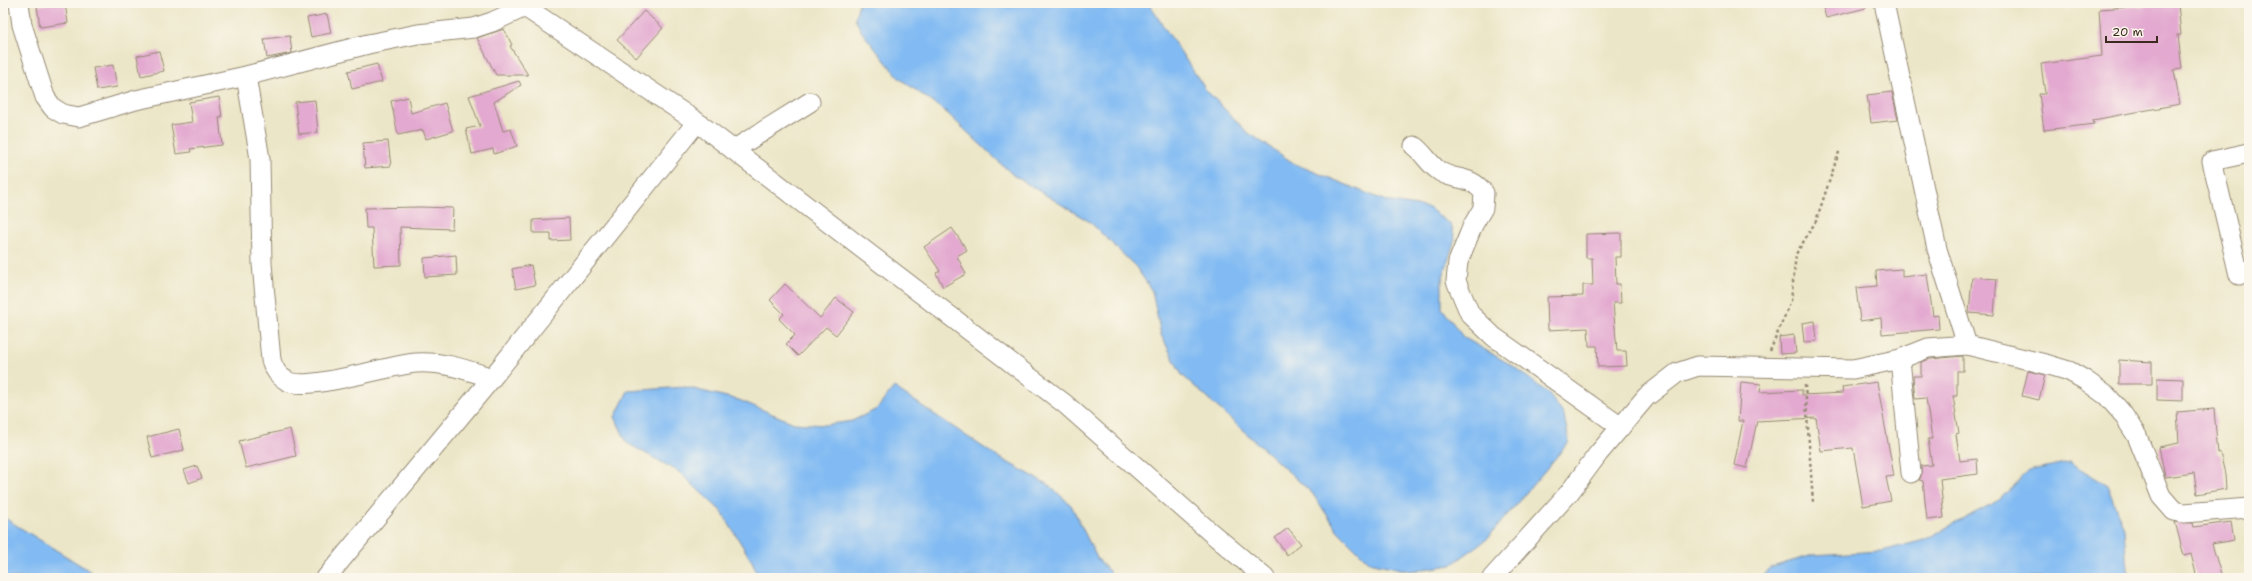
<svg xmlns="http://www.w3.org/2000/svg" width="2252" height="581" font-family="'Shantell Sans',sans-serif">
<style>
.water{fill:#82bbf3;stroke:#5e7288}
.building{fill:#e3a9d0}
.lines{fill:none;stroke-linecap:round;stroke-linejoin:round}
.minor-casing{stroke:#948873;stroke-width:21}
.path{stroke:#948873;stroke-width:2.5;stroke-dasharray:3 3;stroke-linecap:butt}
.minor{stroke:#fff;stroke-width:19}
</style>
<rect width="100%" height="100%" fill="#fbf7ec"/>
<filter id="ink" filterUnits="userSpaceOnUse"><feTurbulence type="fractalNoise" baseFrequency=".025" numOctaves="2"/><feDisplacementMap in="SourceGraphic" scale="8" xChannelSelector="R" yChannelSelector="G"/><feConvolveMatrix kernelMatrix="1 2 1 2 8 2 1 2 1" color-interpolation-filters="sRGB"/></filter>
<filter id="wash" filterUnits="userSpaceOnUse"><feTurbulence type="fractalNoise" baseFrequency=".012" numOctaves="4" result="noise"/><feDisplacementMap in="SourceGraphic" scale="16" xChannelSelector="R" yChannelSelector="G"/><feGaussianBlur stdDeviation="0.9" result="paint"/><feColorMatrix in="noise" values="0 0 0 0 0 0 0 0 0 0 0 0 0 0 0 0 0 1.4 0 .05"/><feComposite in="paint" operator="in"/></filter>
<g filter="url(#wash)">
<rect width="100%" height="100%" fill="#ece6c8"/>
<path class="water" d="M859,3h289l58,87 41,42 48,32 91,37 43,7 22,17 4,14 -13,41v28l21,29 50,29 35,27 16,22 5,27 -83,98 -35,25 -41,6 -41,-9 -31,-31 -26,-38 -130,-118 -21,-40 -9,-44 -16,-24 -46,-45 -77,-47 -67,-63 -47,-34 -38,-47 -6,-13z
M685,387l54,13 55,23 31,2 27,-4 25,-12 17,-22 102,69 53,29 22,20 26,53 18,20h-357l-5,-15 -32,-52 -42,-39 -52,-29 -12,-26 13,-26z
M2069,462l38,23 17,44 3,41 3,8h-371l13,-11 41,-12 69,-4 42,-11 75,-40 30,-29z
M3,517l98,61h-98z"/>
<g id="blocks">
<path class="building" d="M55,3h10l3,20 -28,4 -3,-21z
M1822,3h44v5l-40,10z
M2178,4l3,31h-3l4,34 -8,1 6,34 -87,16 1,4 -50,6 -5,-36h6l-4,-30 61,-8 -3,-47z
M644,11l19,17 -27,30 -19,-18z
M327,14l4,19 -20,4 -4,-19z
M504,29l8,16 -2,1 18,29h-32l-19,-37z
M290,36l2,17 -25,5 -3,-19z
M159,51l5,20 -23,5 -4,-20z
M377,64l5,18 -30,7 -4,-18z
M113,65l4,22 -20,3 -4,-22z
M519,81l2,4 -27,17 9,29 8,-2 6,17 -23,8 -1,-5 -21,5 -6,-25 14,-3 -11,-30z
M1892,92l6,28 -27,3 -4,-28z
M219,97l3,20h-3l3,28 -32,4 1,3 -15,2 -5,-29 21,-3 -3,-20z
M408,97l3,16 34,-10 8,28 -27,8 -3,-9 -25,5 -7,-34z
M315,100l3,32 -19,2 -4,-32z
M388,141l3,25 -26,2 -2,-25z
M420,207l33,1 -1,21 -52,-2 1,38 -27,1 -2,-38h-6l-1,-20z
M569,218l1,22 -19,1v-8h-18v-13z
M952,228l15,22 -10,6 9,18 -23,13 -7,-14 4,-2 -16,-24z
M1621,233v24h-6l1,27h4l1,19h-8l4,48h9l1,15 -29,1 -1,-21h-8l-1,-18 -40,2 -1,-33 36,-1v-11h10l-1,-27h-6v-24z
M456,255l1,20 -32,2 -1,-19z
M531,265l4,20 -19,4 -4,-20z
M1902,269v8l25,-3 6,42 5,-1 1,14 -57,5 -1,-16 -21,3 -4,-33 21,-2 -1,-15z
M1972,277l25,2 -3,36 -25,-2z
M785,284l35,34 16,-20 18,14 -18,23 -10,-8 -28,29 -12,-12 9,-9 -16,-16 5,-5 -14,-14z
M1815,321l2,20 -13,1 -2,-19z
M1794,335l2,18 -16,1 -1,-17z
M1963,356v15h-6v25h-4l6,37 -3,1 4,27 17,-2 1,15 -38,5 4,39 -17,2 -4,-39 -4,-1 2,-3v-11l11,-1 -4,-26h4l-6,-41 -11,1 -2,-23h8v-14l9,-3z
M2119,360l33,2v22h-33z
M2028,371l17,4 -6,25 -17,-4z
M2157,378l26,1v22l-26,-1z
M1741,382l20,2 -1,8 42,-2v5l41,-2 -1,-6 35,-5 17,94 -8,1 5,24 -28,5 -10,-58 -32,3 -5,-33 -59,3 -10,47 -13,-3 9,-44h-5z
M2214,409l4,45 2,-1 5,21 1,15 -29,5 -3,-21 -29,4 -6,-30 20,-4 -2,-31z
M179,429l5,21 -32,8 -5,-21z
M290,429l6,27 -50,12 -7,-27z
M197,466l5,12 -13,5 -5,-13z
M2175,522l18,1 1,4 37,-5 3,18 -22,4 10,34h-25l-6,-24 -7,2z
M1288,528l13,16 -14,11 -12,-17z"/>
</g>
</g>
<g filter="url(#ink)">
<use href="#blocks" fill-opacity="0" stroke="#948873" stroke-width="1"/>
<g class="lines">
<g class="minor-casing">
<path id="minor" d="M19,3l3,22 23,72 8,11 10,6 16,3 57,-17 110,-24
M519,3l178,119 368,282 144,127 56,47
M1884,3l53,246 30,96
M1414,146c10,7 14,17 24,24 15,12 31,3 46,23l-1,15 -10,17 -15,37 -2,19 14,33 24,23 127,90
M733,150l77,-48
M2239,275l-27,-114 37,-8
M1900,359l11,114
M492,378c-25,-8 -49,-17 -76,-15 -28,2 -108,29 -129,18 -9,-5 -13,-11 -16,-21l-9,-96 -2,-105 -14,-83 122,-32 50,-10 56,-6 18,-6 33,-15
M326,578l166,-200 205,-256
M1492,578l77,-85 29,-39 48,-57 31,-24 21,-7 155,3 47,-10 28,-11 39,-3 82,20 20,6 16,9 22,16 15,17 15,23 24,60 13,15 10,2 65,-5"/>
</g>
<path class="path" d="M1770,351l21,-50 5,-47 20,-33 24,-72
M1805,385l8,118"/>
<use href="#minor" class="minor"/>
</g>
</g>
<rect width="2252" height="581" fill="none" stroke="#fbf7ec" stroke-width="16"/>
<path d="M2106 36v6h51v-6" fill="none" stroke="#3b2a1e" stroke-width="2"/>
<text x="2112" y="36" font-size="12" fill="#3b2a1e" stroke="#fbf7ec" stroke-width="3" paint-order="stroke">20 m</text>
</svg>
